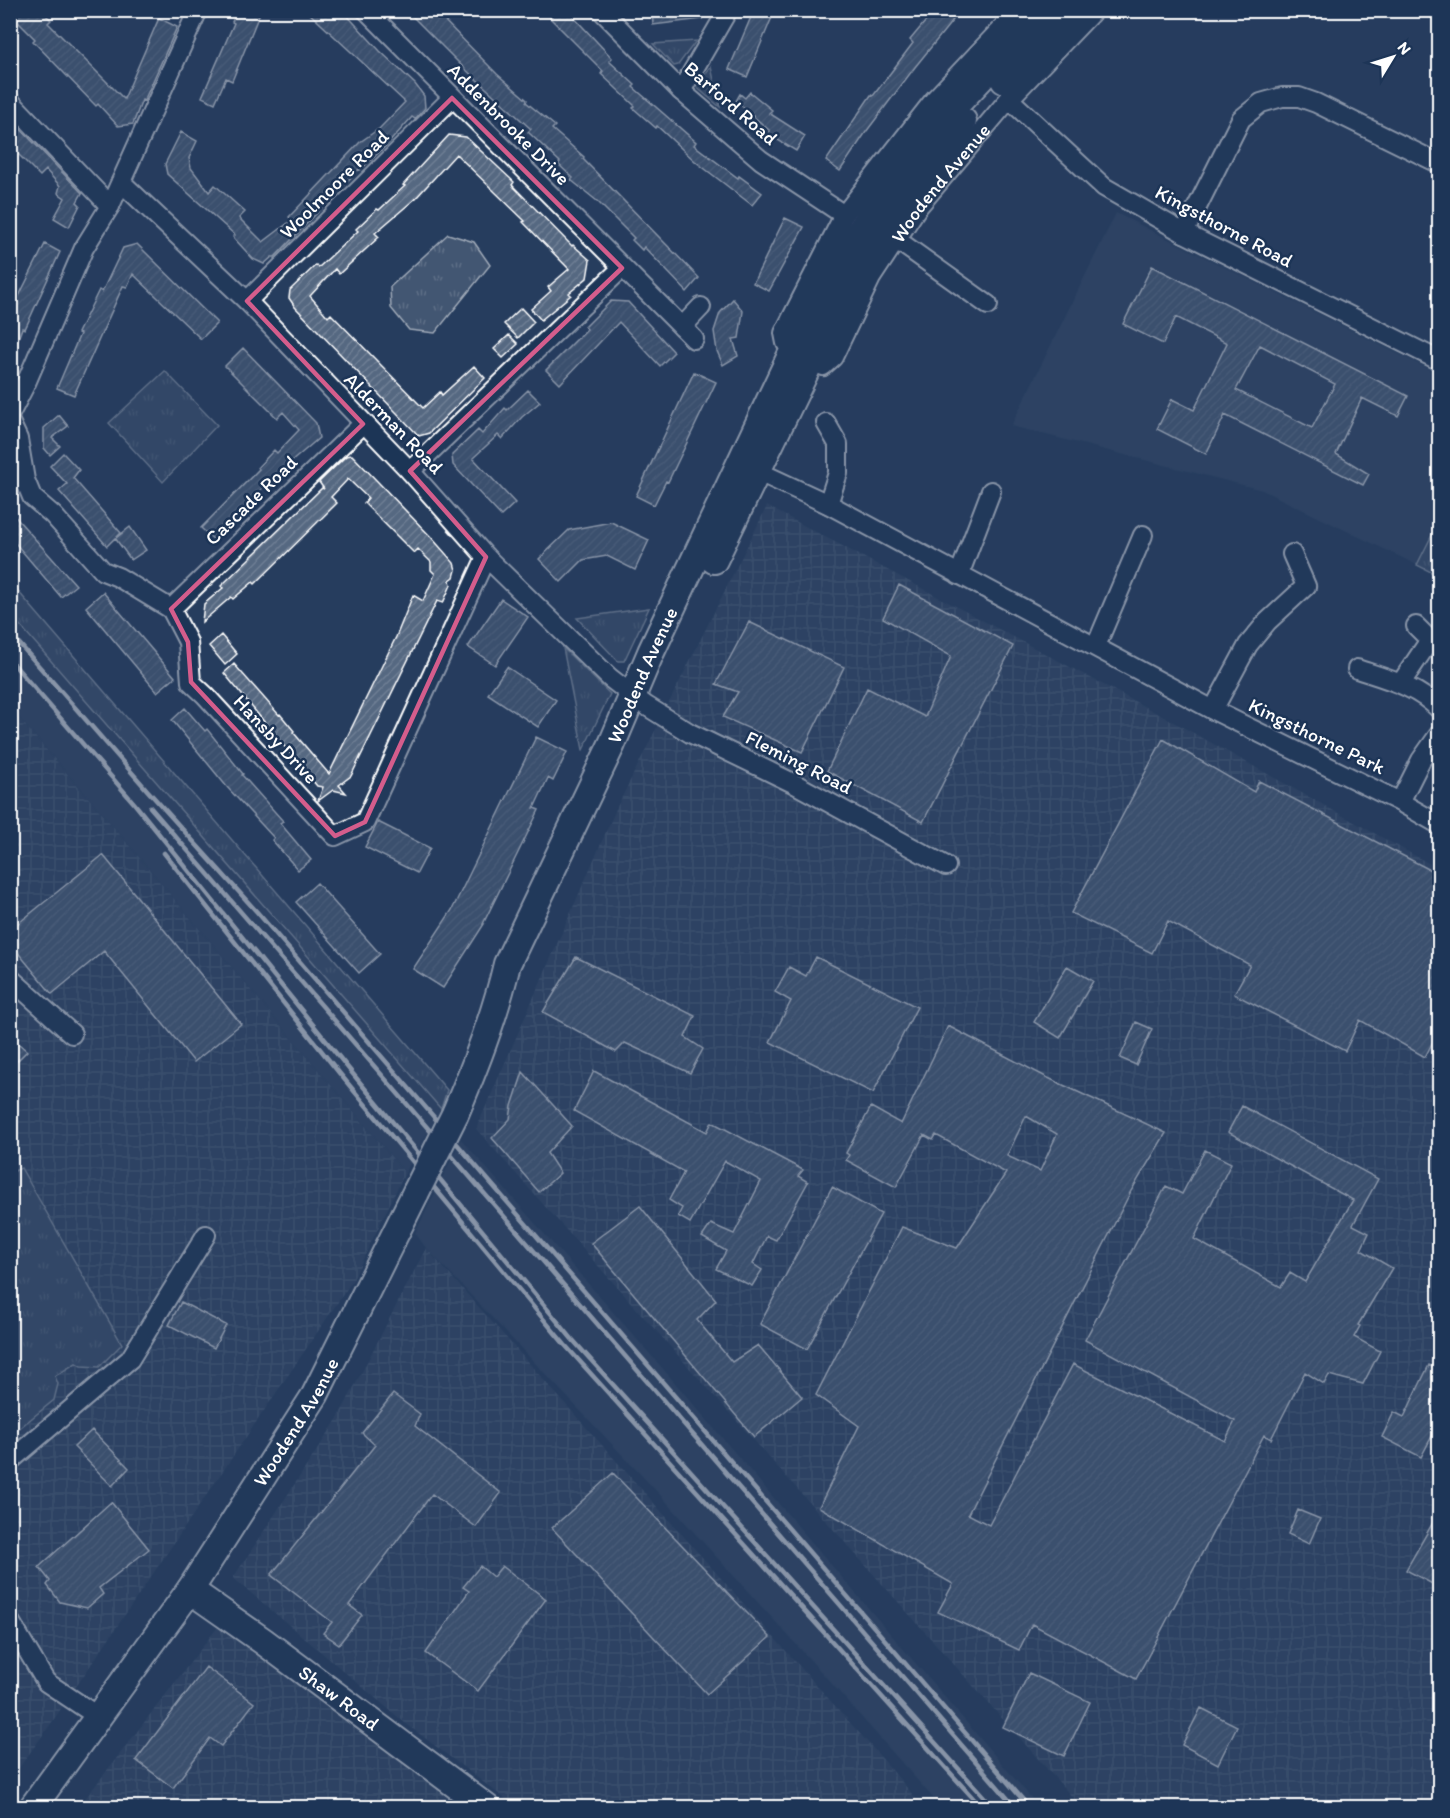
<svg xmlns="http://www.w3.org/2000/svg" width="1450" height="1818" font-family="Itim,sans-serif">
<style>
.built{fill:#344a68}
.industrial{fill:url(#industrial-grid)}
.grass{fill:url(#grass-tufts);stroke:#a0aab8;stroke-width:1.5}
.building{fill:url(#building-hatch);stroke:#fff;stroke-width:1.5;fill-rule:evenodd}
.lines{fill:none;stroke-linecap:round;stroke-linejoin:round}
.street-casing{stroke:#fff;stroke-width:22}
.secondary-casing{stroke:#fff;stroke-width:30}
.street{stroke:#1d3557;stroke-width:18}
.secondary{stroke:#1d3557;stroke-width:26}
.rail{stroke:#fff;stroke-width:4.5}
.secondary-bridge-casing{stroke:#fff;stroke-width:30;stroke-linecap:butt}
.secondary-bridge{stroke:#1d3557;stroke-width:26}
.marked{fill:none;stroke:#d45d8c;stroke-width:4.5;stroke-linejoin:round}
.labels{text-anchor:middle;dominant-baseline:central;stroke-width:5;stroke-linejoin:round;paint-order:stroke}
.street-label{font-size:20px;fill:#fff;stroke:#1d3557}
</style>
<defs>
<pattern id="industrial-grid" width="8" height="8" patternUnits="userSpaceOnUse" patternTransform="scale(1.5)"><rect width="8" height="8" fill="#344a68"/><path d="M0 4h8M4 0v8" fill="none" stroke="#52657f"/></pattern>
<pattern id="grass-tufts" width="24" height="20" patternUnits="userSpaceOnUse" patternTransform="scale(1.5)"><rect width="24" height="20" fill="#425672"/><path d="M3 7l-1-3M5 7V3M7 7l1-3M15 17l-1-3M17 17v-4M19 17l1-3" fill="none" stroke="#5e6f87"/></pattern>
<pattern id="building-hatch" width="6" height="6" patternUnits="userSpaceOnUse" patternTransform="scale(1.5)"><rect width="6" height="6" fill="#556781"/><path d="M-1 1l2-2M0 6l6-6M5 7l2-2" fill="none" stroke="#6e7e94"/></pattern>
</defs>
<rect width="100%" height="100%" fill="#263d5e"/>
<filter id="ink" filterUnits="userSpaceOnUse"><feTurbulence type="fractalNoise" baseFrequency=".0167" numOctaves="2"/><feDisplacementMap in="SourceGraphic" scale="12" xChannelSelector="R" yChannelSelector="G"/><feConvolveMatrix kernelMatrix="1 2 1 2 8 2 1 2 1" color-interpolation-filters="sRGB"/></filter>
<g filter="url(#ink)">
<path class="built" d="M1116,213l323,161v147l-22,44 -155,-75 -251,-64z
M10,615l431,494 -36,64 -299,-355 -95,-109z
M461,1139l203,231 375,437h-98l-109,-123 -170,-187 -236,-249 -11,-15z"/>
<path class="industrial" d="M767,506l414,220 258,143v938h-358l-605,-678 140,-320z
M11,709l95,109 299,355 -52,107 -305,448 -37,51z
M426,1248l461,516 36,43 -389,1 -8,-8 -10,7 -111,-84 -172,-145 105,-160z
M220,1624l251,184h-393z"/>
<path class="grass" d="M696,41l-18,24 -4,1 -21,-22z
M711,67l9,40 -25,-21z
M448,234l26,8 16,23 -55,68 -26,-3 -18,-22 -1,-21z
M165,371l52,54 -54,57 -54,-59z
M1439,521v55l-22,-11z
M11,583l436,507 -6,19 -430,-494z
M649,608l-25,53h-6l-41,-43z
M563,648l47,46 -27,56z
M21,1168l101,176 -23,23 -18,-1 -5,-3 -21,13 3,8 -4,16 -43,35 -1,-262z"/>
<path class="building" d="M10,10h31l10,10 -3,3 76,76 35,-81 18,9 -33,74 -2,-1 -9,24 -15,2 -20,-22 -2,2 -63,-65 2,-2 -25,-25z
M237,10h24l-29,71 -6,-3 -11,25 -13,-6 32,-74 -2,-1z
M406,10h28l63,64 30,26 -1,2 29,24 -3,3 32,28 -1,2 116,119 -12,14 -43,-45 -2,3 -10,-10 2,-2 -37,-37 -26,-21 2,-2 -15,-14 2,-2 -32,-30 3,-3 -66,-60z
M558,10h9l45,48 -3,3 26,24 -2,2 63,55 -2,3 44,33 1,-2 23,17 -10,12 -56,-43 -39,-36 -1,2 -23,-20 2,-2 -34,-32 2,-3 -53,-53z
M652,10h49l1,9 -49,6z
M754,10h21l-28,67 -18,-8z
M935,10h26l-46,57 -49,65 -26,39 -14,-10 45,-66 2,1 40,-53 -3,-3z
M307,11h36l37,40 35,33 9,12 1,12 -10,11 -3,-2 -26,29 -26,24 -1,-1 -84,88h-3l-8,7 -11,-5 -20,-22 2,-2 -68,-61 -2,-10 16,-32 16,9 -8,17 2,10 18,24 6,-7 30,27 -6,6 24,24 29,-22 -3,-3 71,-75 20,-14 25,-26z
M750,92l22,18 -3,3 36,23 -9,15 -28,-17 2,-3 -34,-30 4,-7 5,4z
M10,118l72,75 -5,9 3,3 -11,22 -15,-9 11,-20 -7,-5 2,-7 -14,-16 -6,6 -30,-30z
M449,135l17,2 48,45 -2,3 60,61 1,-1 17,15 -3,18 -18,15 2,2 -30,25 -10,-11 20,-18 -3,-4 21,-18 -46,-47 2,-1 -69,-67 -40,44 -41,35 4,4 -40,37 -4,-5 -25,27 18,21 3,-3 92,94 17,-16 2,3 32,-29 11,12 -56,55 -10,3 -124,-129 -6,-9 1,-8 26,-25 3,2 39,-36 -2,-2 21,-20 2,1 26,-24 -2,-1z
M785,218l19,9 -35,64 -16,-8z
M45,244l15,8 -35,77 -3,-1 -10,28h-2v-42z
M137,244l80,79 -16,16 -68,-65 -6,13 -4,-1 -49,109 -17,-7 23,-54 -2,-1 21,-43 3,2 21,-44z
M1152,266l256,130 -10,20 -36,-18 -26,56 33,20 -6,11 -138,-70 -19,39 -49,-25 15,-30 22,11 33,-67 -51,-26 -13,27 -40,-20zM1260,345l75,39 -23,44 -76,-38z
M733,299l10,12 -4,27 -6,1 5,17 -15,9 -6,-14 -3,-20 6,-18z
M611,301l17,1 46,50 -14,14 -41,-44 -59,62 -14,-14 41,-41 -2,-2z
M521,308l13,14 -16,16 -14,-14z
M509,335l9,9 -15,14 -9,-9z
M243,348l73,75 3,15 -49,42 -33,35 2,2 -24,24 -14,-13 58,-59 -1,-2 16,-17 3,3 22,-23 -16,-18 -6,6 -52,-52z
M694,372l22,10 -48,100 -2,-1 -12,24 -18,-9z
M528,390l12,12 -18,15 -20,22 -4,-4 -25,23 42,45 -14,13 -48,-51 -1,-10 26,-25 4,4 23,-26 2,2z
M59,415l9,11 -16,12 8,8 -10,9 -6,-7v-20z
M63,453l16,17 -6,8 48,55 -5,5 14,-11 16,23 -15,10 -16,-22 -8,8 -48,-55 8,-7 -17,-18z
M352,455l79,82 23,26 2,7 -2,7 -4,3 1,5 -8,18 -6,-2 -86,175 -12,9 7,8 -13,-3 -15,11 5,-14 -6,-1 -93,-113 10,-9 45,51 1,-1 14,17 -1,1 36,42 67,-137 17,-42 10,6 12,-27 -4,-4v-8l-13,-13 -4,4 -50,-50 4,-5 -20,-19 -17,18 6,6 -82,81 -2,-2 -20,17 -2,-2 -29,25 2,-18 19,-16 -2,-2 101,-98 2,1 -5,-7 27,-26z
M10,511l66,74 -15,12 -51,-60z
M611,522l38,18 -14,30 -28,-14 -24,4 -22,22 -22,-23 30,-29z
M899,585l114,61 -90,176 -96,-51 40,-83 58,29 26,-61 -68,-38z
M103,592l72,85 -18,15 -71,-85z
M501,599l27,18 -33,48 -27,-18z
M749,622l95,45 -42,85 -79,-35 15,-25 -22,-8z
M221,635l16,19 -12,11 -16,-19z
M507,667l49,33 -18,27 -50,-33z
M185,708l20,23 2,-2 36,45 -1,1 41,46 -3,2 31,37 -13,10 -26,-30 2,-2 -47,-51 -55,-67z
M536,737l31,15 -14,29 -5,-3 -14,30 5,2 -56,114h1l-41,64 -30,-19 39,-59z
M1163,739l91,53 5,-11 181,94v153l-15,29 -65,-37 -15,31 -111,-57 16,-29 -82,-44 -16,32 -81,-40z
M378,822l52,26 -13,25 -52,-26z
M103,855l138,169 -47,38 -90,-111 -52,43 -42,-51v-13z
M317,883l63,71 -21,19 -63,-71z
M576,957l119,59 -10,21 18,12 -13,24 -65,-30 -9,9 -73,-40z
M816,957l101,50 -44,86 -103,-51 21,-41 -16,-9 14,-25 17,9z
M1067,966l26,15 -33,57 -26,-16z
M1136,1022l16,7 -16,36 -16,-7z
M948,1026l98,51 120,56 -35,58 -163,323 21,11 84,-161 152,77 10,-20 -150,-81 81,-154 16,8 23,-44 26,13 -37,76 87,48 9,-14 15,9 48,-82 -125,-68 14,-26 136,73 -25,46 16,8 -8,17 31,18 -34,57 2,1 -6,11 26,14 -17,33 -34,-9 -5,9 -19,-12 -34,67 -7,-4 -128,244 -104,-55 -13,26 -81,-38 15,-28 -134,-77 40,-81 -43,-31 86,-168 55,21 49,-75 -70,-38 -3,5 -9,-5 -28,52 -50,-27 3,-5 -3,-2 25,-46 30,17zM1026,1116l31,18 -17,37 -33,-15z
M10,1036l17,15 -17,17z
M594,1071l113,61 5,-10 91,48 -5,6 10,6 -32,58 -9,-4 -14,28 9,6 -10,16 -36,-17 10,-18 -24,-14 9,-13 23,10 27,-53 -36,-20 -35,62 -12,-7 4,-8 -13,-8 15,-28 -110,-61z
M523,1072l49,54 -25,27 13,20 -21,19 -47,-54 18,-19 2,-13z
M832,1187l49,27 -74,135 -47,-25z
M640,1206l76,94 -19,20 35,42 26,-17 44,52 -48,40 -163,-194z
M181,1302l45,23 -12,23 -45,-23z
M1429,1365l11,6v50l-19,36 -39,-20 12,-25 10,5z
M393,1394l27,20 -5,12 86,67 -25,34 -44,-33 -83,111 13,10 -23,29 -16,-11 9,-11 -61,-47 104,-130 -13,-12z
M92,1430l37,38 -17,18 -38,-39z
M613,1473l157,164 -63,57 -155,-166z
M111,1502l38,47 -50,39 4,6 -16,14 -27,-6 -13,-17 3,-4 -11,-14z
M1298,1510l22,9 -11,25 -21,-10z
M1440,1510v78l-34,-18z
M480,1566l13,11 9,-11 44,33 -68,92 -52,-38 43,-62 -6,-4z
M206,1667l48,36 -33,43 -11,-8 -37,50 -37,-28z
M1029,1673l61,29 -26,54 -61,-29z
M1201,1708l36,18 -19,38 -36,-19z"/>
<g class="lines">
<g class="street-casing">
<g id="street">
<path d="M366,10l328,329"/>
<path d="M601,10l80,81 80,69 83,55"/>
<path id="s1" d="M1019,10l-85,90 -90,115 -60,118 2,10 25,17 12,6 10,-9 38,-79 46,-70 92,-109 85,-89"/>
<path d="M681,91l47,-81"/>
<path d="M1009,99l95,88 80,46 256,128"/>
<path d="M10,101l100,105"/>
<path d="M121,182l126,119 163,170 76,86 124,121 35,27 45,28 105,51 151,82"/>
<path d="M1184,233l57,-114 20,-16 21,-6h17l17,6 124,61"/>
<path d="M897,240l91,65"/>
<path d="M247,301l205,-203"/>
<path d="M682,327l19,-20"/>
<path d="M10,414l16,-31 58,-135 26,-42 88,-196"/>
<path d="M10,422l8,17 7,41 7,17 21,18 50,56 15,6 53,32 17,33 3,40 14,13 130,141 30,-14 121,-265"/>
<path d="M826,423l12,21v29l-10,31"/>
<path d="M748,467l80,37 385,206 187,92 40,23"/>
<path d="M410,471l212,-203"/>
<path d="M959,575l32,-84"/>
<path d="M171,609l192,-185"/>
<path d="M1096,646l47,-111"/>
<path d="M1357,669c30,10 60,17 83,41"/>
<path d="M1401,683l29,-43 -14,-14"/>
<path d="M1213,710l35,-65 19,-23 39,-36 -14,-32"/>
<path d="M1400,802l21,-42 19,-27"/>
<path d="M10,978l62,56"/>
<path d="M10,1461l120,-102 76,-124"/>
<path d="M10,1621l36,61 51,34"/>
</g>
</g>
<g class="secondary-casing">
<g id="secondary">
<path d="M1004,80l67,-70"/>
<path d="M714,560l97,-200 68,-128 84,-111"/>
<path id="s2" d="M455,1114c21,-49 40,-98 52,-150l105,-220 39,-92 143,-303 41,-81 60,-90 55,-67 95,-101"/>
<path id="s3" d="M190,1590l73,51 224,167"/>
<path id="s4" d="M32,1808l158,-218 125,-195 101,-203"/>
</g>
</g>
<use href="#street" class="street"/>
<use href="#secondary" class="secondary"/>
<path class="rail" d="M10,633l138,158 109,121 773,896
M10,660l124,143 214,265 224,271 422,469
M150,807l866,1001
M164,853l176,221 225,271 417,463"/>
<g class="secondary-bridge-casing">
<path id="secondary-bridge" d="M416,1192l39,-78"/>
</g>
<use href="#secondary-bridge" class="secondary-bridge"/>
</g>
</g>
<path d="M0 0H1450V1818H0ZM452,98l170,170 -212,203 76,86 -121,265 -30,14 -144,-154 -3,-40 -17,-33 192,-185 -116,-123z" fill="#263d5e" fill-opacity=".55" fill-rule="evenodd"/>
<path class="marked" d="M452,98l170,170 -212,203 76,86 -121,265 -30,14 -144,-154 -3,-40 -17,-33 192,-185 -116,-123z"/>
<g class="labels">
<g class="street-label">
<text transform="translate(731 103) rotate(41)">Barford Road</text>
<text transform="translate(509 124) rotate(45)">Addenbrooke Drive</text>
<text transform="translate(334 184) rotate(-45)">Woolmoore Road</text>
<text stroke="none"><textPath href="#s1" startOffset="675">Woodend Avenue</textPath></text>
<text transform="translate(1224 226) rotate(28)">Kingsthorne Road</text>
<text transform="translate(394 423) rotate(46)">Alderman Road</text>
<text transform="translate(251 500) rotate(-44)">Cascade Road</text>
<text stroke="none"><textPath href="#s2" startOffset="478">Woodend Avenue</textPath></text>
<text transform="translate(1317 736) rotate(26)">Kingsthorne Park</text>
<text transform="translate(276 739) rotate(47)">Hansby Drive</text>
<text transform="translate(799 762) rotate(27)">Fleming Road</text>
<text stroke="none"><textPath href="#s4" startOffset="468">Woodend Avenue</textPath></text>
<text stroke="none"><textPath href="#s3" startOffset="184">Shaw Road</textPath></text>
</g>
</g>
<rect width="1450" height="1818" fill="none" stroke="#1d3557" stroke-width="36"/>
<rect x="18" y="18" width="1414" height="1782" fill="none" stroke="#fff" stroke-width="2" filter="url(#ink)"/>
<g transform="translate(1393 57) rotate(52)" stroke="#1d3557" stroke-width="4.5" paint-order="stroke">
<path d="M0-4.5L10 22L0 15L-10 22Z" fill="#ffffff"/>
<text y="-9" font-size="16" font-weight="bold" text-anchor="middle" fill="#ffffff">N</text>
</g>
</svg>
